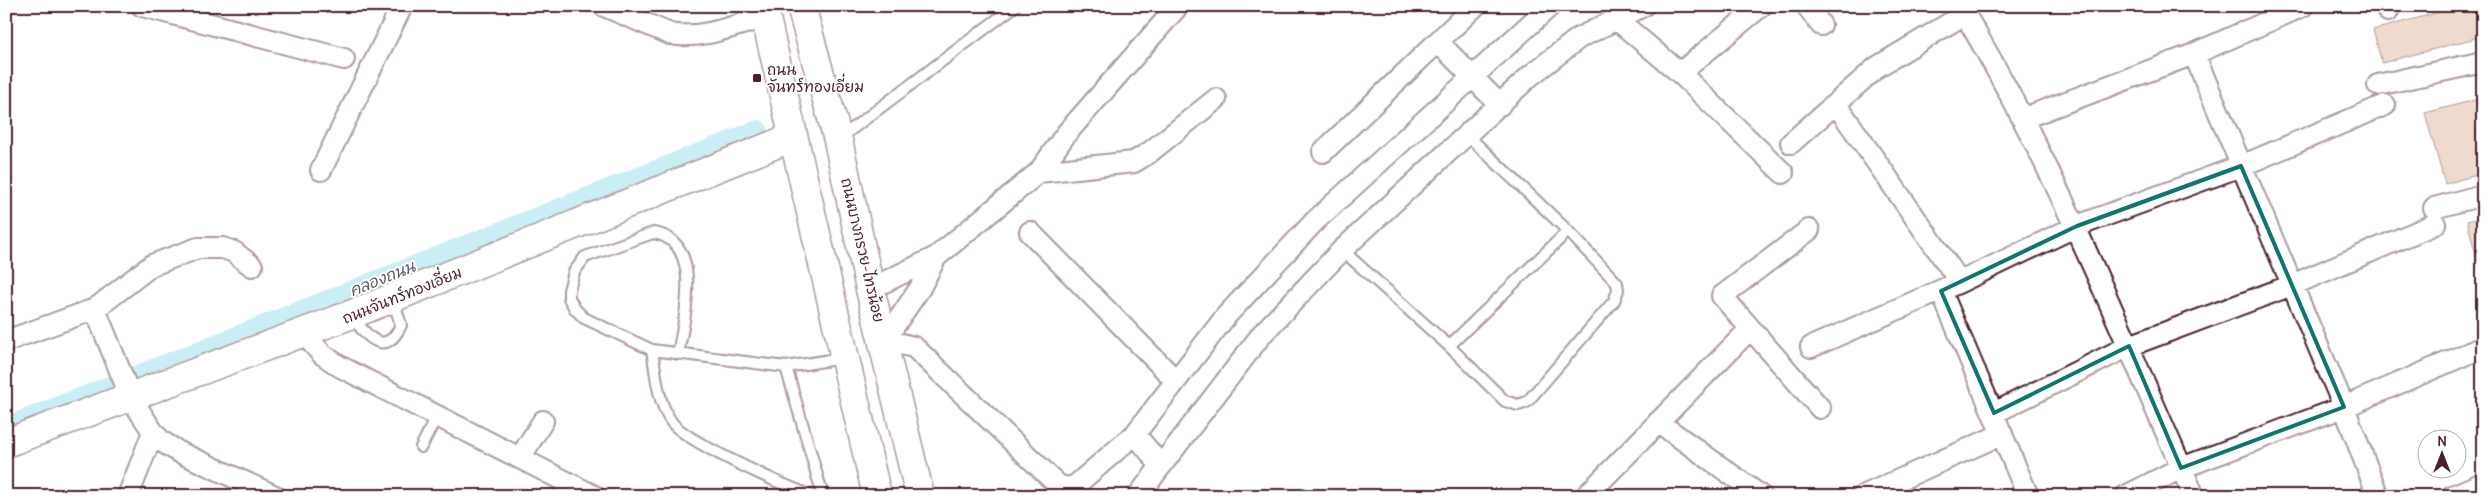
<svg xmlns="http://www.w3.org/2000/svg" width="2489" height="502" font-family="Delius,'Playpen Sans Thai',sans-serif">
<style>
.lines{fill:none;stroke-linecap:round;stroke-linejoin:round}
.canal{stroke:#8bdae9;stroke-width:20}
.building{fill:#dead90;stroke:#4a1f2b}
.lane-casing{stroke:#4a1f2b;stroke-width:14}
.street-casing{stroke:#4a1f2b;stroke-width:24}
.secondary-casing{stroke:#4a1f2b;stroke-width:31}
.lane{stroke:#fff;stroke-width:10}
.street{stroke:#fff;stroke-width:20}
.secondary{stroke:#fff;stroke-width:28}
.marked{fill:none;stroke:#0f766e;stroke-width:4;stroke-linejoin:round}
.poi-dot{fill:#4a1f2b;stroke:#fff;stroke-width:2}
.labels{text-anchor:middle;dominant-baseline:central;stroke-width:4;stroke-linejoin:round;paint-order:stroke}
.poi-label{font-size:15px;fill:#4a1f2b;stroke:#fff;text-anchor:start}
.street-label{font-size:15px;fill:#4a1f2b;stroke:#fff}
.water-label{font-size:16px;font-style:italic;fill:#5e5764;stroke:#fff}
</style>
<rect width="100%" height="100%" fill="#fff"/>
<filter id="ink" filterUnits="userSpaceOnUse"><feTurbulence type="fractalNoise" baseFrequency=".02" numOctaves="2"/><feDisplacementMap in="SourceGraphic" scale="10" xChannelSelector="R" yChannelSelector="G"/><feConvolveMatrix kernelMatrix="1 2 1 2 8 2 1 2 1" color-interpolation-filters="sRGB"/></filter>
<g filter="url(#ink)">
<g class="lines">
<path class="canal" d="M6,427l752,-297"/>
</g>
<path class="building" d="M2462,6h21v30l-101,27 -9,-33z
M2483,98v75l-38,11 -20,-71z
M2483,217v45h-5l-11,-41z"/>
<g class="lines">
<g class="lane-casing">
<path id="lane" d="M840,138l175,-132
M1342,250l107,96 56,55 13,4 9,-3 87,-101 4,-11 -1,-7 -49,-52 -101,-96
M351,316c15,19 34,44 50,9l-8,-26
M1449,346l119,-115
M652,350c4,23 5,49 18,70 12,21 114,65 141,76
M678,354c6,-34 27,-114 -25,-121l-68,24 -11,15 -5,18v8l6,11 9,9 68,32 134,17 57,-9
M786,367l37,129
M421,447l16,-31
M559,496l6,-15"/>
</g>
<g class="street-casing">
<path id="street" d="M142,6l202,53
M604,6l66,28c32,6 65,-9 96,-17
M1807,6l14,19
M1960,6c94,156 160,324 234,490
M2385,6l3,5
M1615,18l65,55 103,100
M1439,43l61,62
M2194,54l150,353 34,89
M1680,73l81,-67
M2378,85l105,-23
M1836,104l124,178
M2024,118l170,-64 109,-48
M1791,143l86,-76 88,-53
M1323,152l152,-146
M321,170l81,-164
M1039,172l95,-10 16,-10 66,-53
M2434,208l49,-13
M1809,230l-87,66 98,112
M1030,232l146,149
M870,289l66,-32 103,-85 27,-38 112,-128
M1941,291l87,205
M95,309l57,-44 46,-17h25l11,4 18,14
M303,333l19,21 17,12 255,130
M6,341l89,-32 36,89 22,34 8,9 18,11 96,44
M884,341l36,-53 16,-31
M885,347l16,-3 13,3 144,138 9,3 9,-3 59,-51 91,-118 89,-95 235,-215
M1811,347l149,-65 117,-56 164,-60 144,-61
M1994,413l135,-67 163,-61 143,-61
M1658,422l103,74
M1135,434l26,32
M520,458l23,-37
M128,496l25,-64
M1138,496l124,-162 80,-84 188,-174 49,-38 64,-32
M1586,496l164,-167
M1863,496l139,-62
M2126,496l55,-28 163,-61 139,-60
M2452,496l31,-13"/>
</g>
<g class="secondary-casing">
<path id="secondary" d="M763,6l114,490
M801,6l37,134 32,149 50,207
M6,443l344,-128 443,-178"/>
</g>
<use href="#lane" class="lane"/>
<use href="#street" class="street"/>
<use href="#secondary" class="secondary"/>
</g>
</g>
<path d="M0 0H2489V502H0ZM2241,166l103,241 -163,61 -52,-122 -135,67 -53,-122 136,-65z" fill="#fff" fill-opacity=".55" fill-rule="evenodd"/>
<path class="marked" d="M2241,166l103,241 -163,61 -52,-122 -135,67 -53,-122 136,-65z"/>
<rect class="poi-dot" x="752" y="73" width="10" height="10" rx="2.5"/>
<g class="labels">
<g class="poi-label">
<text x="767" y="69">ถนน<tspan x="767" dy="17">จันทร์ทองเอี่ยม</tspan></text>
</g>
<g class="street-label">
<text transform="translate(863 250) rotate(77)">ถนนบางกรวย-ไทรน้อย</text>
<text transform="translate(402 295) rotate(-22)">ถนนจันทร์ทองเอี่ยม</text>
</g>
<g class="water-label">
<text transform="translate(382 278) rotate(-22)">คลองถนน</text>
</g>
</g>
<rect width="2489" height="502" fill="none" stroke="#fff" stroke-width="25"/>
<rect x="12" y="12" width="2464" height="477" fill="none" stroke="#4a1f2b" stroke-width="2" filter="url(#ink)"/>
<g transform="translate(2442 454)"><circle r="24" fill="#ffffff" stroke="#b7a5aa"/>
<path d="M0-4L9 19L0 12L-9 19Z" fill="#4a1f2b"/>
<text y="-8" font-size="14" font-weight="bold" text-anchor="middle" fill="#4a1f2b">N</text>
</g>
</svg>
